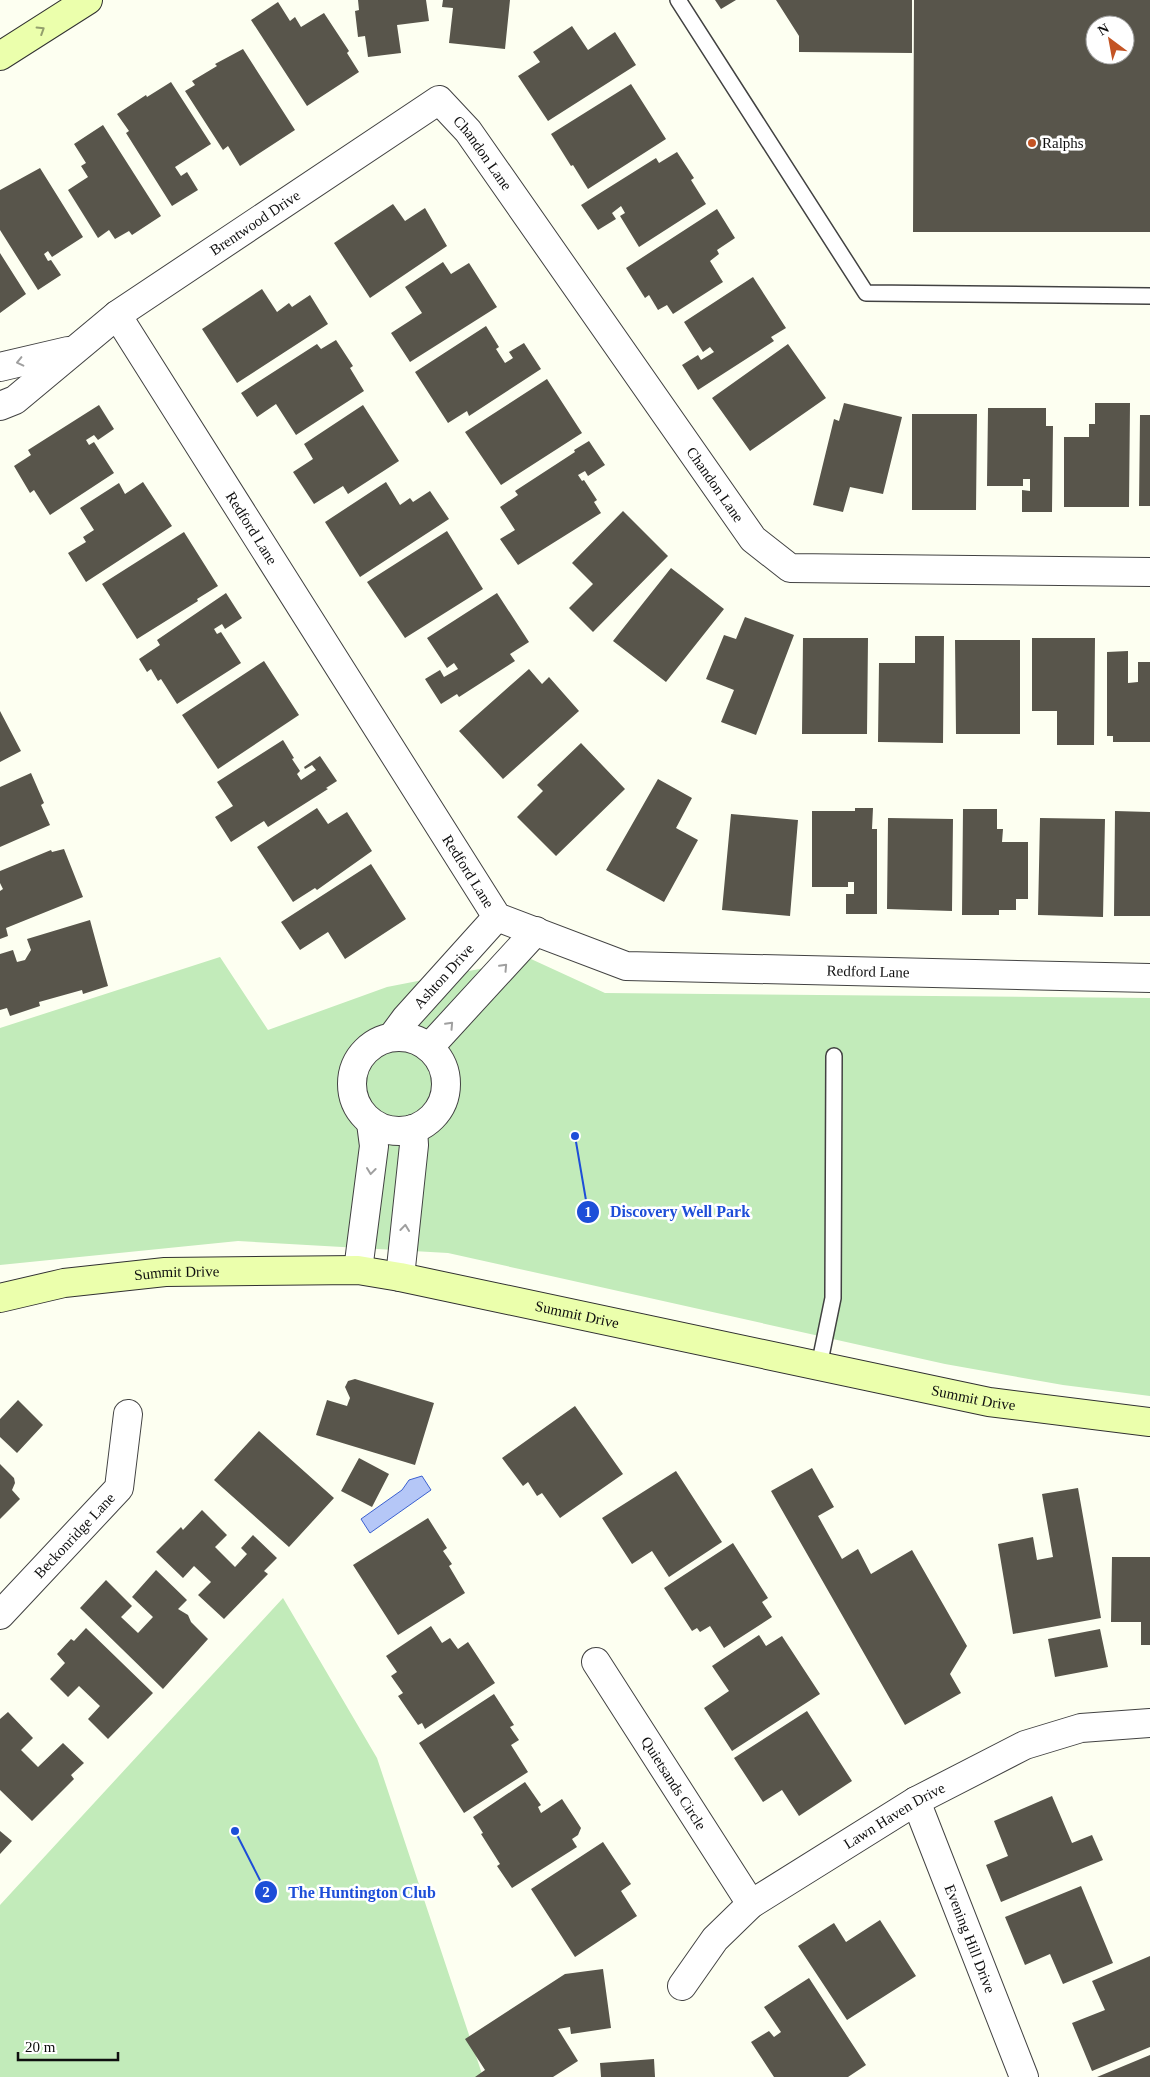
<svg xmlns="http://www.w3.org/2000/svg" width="1150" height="2077" font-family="'Times New Roman',serif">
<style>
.green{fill:#c2ebba}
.water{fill:#b5c7f7;stroke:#3b60d0}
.building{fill:#58554b;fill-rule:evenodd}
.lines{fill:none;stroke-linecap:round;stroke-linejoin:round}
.lane-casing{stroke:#424242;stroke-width:18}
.street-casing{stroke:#424242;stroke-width:30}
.secondary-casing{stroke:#313131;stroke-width:30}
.lane{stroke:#fff;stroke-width:15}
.street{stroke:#fff;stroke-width:28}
.secondary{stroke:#ebffac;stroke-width:28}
.oneway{stroke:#939f6d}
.oneway2{stroke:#9f9f9f}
.poi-dot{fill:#c35424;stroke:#fff;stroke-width:2}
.labels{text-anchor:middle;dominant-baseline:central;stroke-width:5;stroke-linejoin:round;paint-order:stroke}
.poi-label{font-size:15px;fill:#0f0f0f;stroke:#fff;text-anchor:start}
.street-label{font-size:15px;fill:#0f0f0f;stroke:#fff}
.leader{fill:none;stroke:#1d4ed8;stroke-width:2}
.callout-dot{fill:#1d4ed8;stroke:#fff;stroke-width:2}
.mark-label{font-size:15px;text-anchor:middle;font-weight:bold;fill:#fff}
.callout-label{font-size:16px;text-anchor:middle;font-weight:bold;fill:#1d4ed8;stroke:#fff;stroke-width:5;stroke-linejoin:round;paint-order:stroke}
</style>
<rect width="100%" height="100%" fill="#fdfff1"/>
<path class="green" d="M220,957l48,73 119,-43 144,-28 74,34 545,5v398l-87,-11 -118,-21 -497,-111 -210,-12 -238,24v-237z
M283,1598l94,160 106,319h-483v-172z"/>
<path class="water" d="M422,1476l9,14 -61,43 -9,-14 41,-29 7,-10z"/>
<path class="building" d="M358,0h68l3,21 -32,4 4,28 -33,4 -3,-21 -7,1 -3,-26 4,-1z
M443,0h67l-5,49 -56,-6 4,-35 -11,-1z
M715,0h21l-15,9z
M776,0h136v53l-113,-1v-16z
M914,0h236v232h-237zM1095,25h30v30h-30z
M278,2l12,19 5,-4 6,10 23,-14 25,38 -2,2 12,19 -52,34 -56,-86z
M572,26l16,24 27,-18 21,33 -88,56 -30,-45 22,-14 -7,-10z
M243,49l52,81 -55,36 -12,-20 -5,4 -38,-59 10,-6 -3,-4 25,-15 -2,-2z
M171,82l40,62 -36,23 6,9 6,-4 11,18 -26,16 -46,-73 3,-2 -12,-17 29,-19 1,2z
M631,84l35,55 -78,50 -15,-24 -2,1 -20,-32z
M103,125l58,91 -29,19 -3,-4 -14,8 -6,-9 -11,8 -30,-48 20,-13 -7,-11 5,-3 -12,-19z
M677,152l17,26 -3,2 15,24 -67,43 -19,-31 5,-3 -4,-7 -9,7 4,6 -18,11 -17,-25 75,-47 3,5z
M40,168l43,69 -31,20 -4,-6 -4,3 4,7 3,-1 10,15 -23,15 -38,-60v-40z
M393,204l12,17 20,-13 22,38 -77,52 -36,-55z
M717,209l18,29 -18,12 2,4 -9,7 13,21 -50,32 -6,-9 -9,5 -9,-15 -4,3 -19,-30z
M0,253l26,41 -26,19z
M443,262l8,12 18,-11 28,44 -87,55 -19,-29 31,-20 -17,-26z
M753,277l33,51 -15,9 3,4 -76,49 -16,-25 16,-10 3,5 13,-8 -4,-5 -7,5 -19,-30z
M262,289l15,23 12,-9 3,4 18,-12 18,29 -91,59 -35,-54z
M486,326l13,21 -3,2 9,14 8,-5 -4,-6 15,-9 17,26 -72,47 -2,-5 -19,12 -33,-51z
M336,340l17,26 -3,2 14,23 -68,44 -20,-31 -19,13 -16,-24 76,-49 4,5z
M788,344l38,54 -76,53 -38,-53z
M547,379l35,54 -81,52 -36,-53z
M844,403l58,14 -19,77 -33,-7 -7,25 -30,-7 21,-86 5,2z
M1095,403h35l-1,104h-65v-70h25v-13h6z
M99,405l15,24 -16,11 -4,-5 -8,5 3,5 5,-3 20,31 -64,42 -16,-25 -4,3 -16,-27 17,-11 -3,-5z
M363,405l36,56 -51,33 -5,-8 -29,18 -21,-32 20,-13 -9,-15z
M988,408h58v18h7l-1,86h-30v-22l8,1v-12h-7v7h-36z
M912,414h65l-1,96h-64z
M1140,415h10v91h-11z
M589,441l16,24 -17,11 -3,-5 -7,4 4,6 2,-1 13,20 -3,2 7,11 -83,52 -18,-26 15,-9 -15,-23 18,-12 -3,-4 60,-39 -1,-2z
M143,482l29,44 -86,56 -18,-29 18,-11 -3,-5 11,-7 -14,-22 39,-25 6,11z
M386,482l14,23 10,-7 3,4 17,-11 19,28 -89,58 -35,-55z
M623,511l45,45 -75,76 -24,-24 24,-24 -21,-21z
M447,531l36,58 -78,49 -38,-56z
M184,532l34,54 -21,13 1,2 -61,38 -35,-55z
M671,568l53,41 -58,73 -53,-41z
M226,593l16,25 -17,11 -3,-5 -8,5 3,5 4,-2 20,31 -64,41 -16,-25 -3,2 -7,-12 -4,3 -8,-13 21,-14 -3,-5z
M497,593l32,49 -19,12 5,7 -56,36 -2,-3 -16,10 -16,-25 15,-9 4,7 14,-8 -4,-6 -7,5 -20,-30z
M745,617l49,18 -38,100 -35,-13 13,-32 -28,-11 18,-44 12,4z
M915,636h29l-1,107 -65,-1 1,-79h36z
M803,638h65l-1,96h-65z
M1032,638h63l-1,107h-37v-34h-25z
M955,640h65v94h-64z
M1128,651v32l10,-1v-20h12v80h-37v-6h-6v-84z
M264,661l35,54 -81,54 -36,-54z
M529,669l13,15 7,-7 30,34 -76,68 -44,-48z
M0,711l21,40 -21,11z
M283,740l11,18 -2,1 8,12 -3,3 4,6 15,-10 -4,-5 -7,4 -1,-2 16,-11 17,25 -11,7 2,1 -60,38 -4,-6 -33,21 -16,-25 18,-11 -16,-24z
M581,743l44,46 -69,67 -39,-39 26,-26 -6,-6z
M31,773l13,30 -3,2 9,20 -50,22v-60z
M658,779l34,19 -16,30 22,12 -34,62 -58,-32z
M317,808l11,16 19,-12 25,39 -55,39 -2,-2 -22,14 -36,-55z
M855,808h18l-1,21h5v85h-31v-20h8v-12h-6v5h-36v-76h43z
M963,809h34v20h6l-1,13h26v57h-12v11h-17v5h-37z
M1115,811l35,1v104h-36z
M731,814l67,6 -8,96 -68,-6z
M888,818l65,1 -1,92 -65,-2z
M1040,818l65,1 -2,98 -65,-2z
M64,849l19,48 -77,31 2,8 -8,3v-48l3,-2 -3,-6v-12l51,-21 1,2z
M371,864l35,55 -61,40 -17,-27 -28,18 -19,-28z
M90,920l18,66 -25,8 -1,-4 -43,12 1,4 -30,10 -3,-8 -7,2v-56l13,-4 4,12 8,-2 6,-10 -4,-11z
M355,1379l79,24 -19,62 -99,-30 11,-35 20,6 3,-8 -5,-11 3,-6z
M18,1400l25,25 -26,28 -17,-16v-18z
M575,1406l48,68 -63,44 -18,-25 -5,3 -9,-14 -5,4 -21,-28z
M259,1431l75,67 -45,49 -75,-67z
M359,1458l30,16 -17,33 -31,-16z
M0,1464l14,14 1,5 -3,7 8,9 -20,20z
M812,1468l22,39 -16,9 24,43 16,-10 13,25 41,-24 55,96 -17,28 11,19 -56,32 -134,-234z
M676,1471l46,71 -53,35 -17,-26 -20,13 -30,-46z
M1078,1488l23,130 -88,16 -15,-90 35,-7 4,23 16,-3 -11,-63z
M202,1510l25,25 -12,12 20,20 12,-13 -6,-6 12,-13 24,23 -13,13 4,3 -44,45 -26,-24 13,-13 -17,-16 -11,12 -27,-26 25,-25 2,3z
M428,1518l19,30 -4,3 9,13 -3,2 16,27 -67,42 -45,-70z
M733,1543l35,55 -6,4 10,15 -48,31 -14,-22 -10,6 -3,-4 -5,3 -28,-43z
M1112,1557h38v88h-9v-23h-30z
M156,1570l31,30 -9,9 10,6 3,7 17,17 -45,50 -83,-81 26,-28 26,26 -11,11 17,16 15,-16 -21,-20z
M431,1626l11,17 8,-5 8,11 10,-7 27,41 -70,46 -3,-6 -4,2 -20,-29 5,-3 -12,-17 6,-4 -11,-16z
M86,1628l67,65 -45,46 -20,-20 12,-13 -21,-20 -11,11 -18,-18 15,-16 -8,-9 14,-15 3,2z
M1100,1629l8,38 -53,10 -7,-38z
M759,1635l7,11 16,-10 38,58 -88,57 -28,-43 25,-17 -17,-25z
M494,1694l20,31 -4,2 9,13 -8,5 17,27 -64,41 -45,-70z
M807,1711l45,70 -53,35 -17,-26 -19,12 -29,-44z
M8,1712l25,26 -12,12 17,17 25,-24 21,20 -13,12 3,4 -42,42 -32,-31v-71z
M525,1782l16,23 -3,2 3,6 21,-14 19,29 -3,7 -6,4 5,8 -65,41 -15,-22 3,-2 -19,-30 2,-1 -10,-16z
M1052,1796l20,47 20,-8 11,25 -102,42 -15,-37 22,-9 -14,-35z
M0,1831l12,10 -12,13z
M603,1842l28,42 -10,7 16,25 -62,41 -44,-68z
M1081,1886l32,77 -50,21 -13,-30 -25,11 -20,-48z
M880,1920l36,56 -69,44 -49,-74 36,-23 12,19z
M1150,1956v91l-58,24 -20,-48 33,-13 -13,-29z
M603,1969l8,59 -40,6 -1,-7 -12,2 20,32 -25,16h-78l10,-7 -20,-31 100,-65z
M809,1978l57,87 -18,12h-74l-23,-35 18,-11 5,6 7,-5 -17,-25z
M1150,2055v22h-53z
M654,2059l1,18h-54l-1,-14z"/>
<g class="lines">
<g class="lane-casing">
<path id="lane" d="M678,0l188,293 284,3
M819,1366l14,-68 1,-242"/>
</g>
<g class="street-casing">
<g id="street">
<path id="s1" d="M117,315l380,602 129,49 524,12"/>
<path d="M0,367l68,-16"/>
<path id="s2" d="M0,406l15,-6 102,-85 322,-215 29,31 285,408 37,29 360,4"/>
<circle cx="399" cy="1084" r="47"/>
<path id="s3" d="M392,1037l14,-19 91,-101"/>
<path d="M431,1049l4,-8 101,-110"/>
<path d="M358,1270l16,-124 -3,-23"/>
<path d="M400,1277l14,-132 -1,-16"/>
<path id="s4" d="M0,1615l119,-127 9,-74"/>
<path id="s5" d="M596,1662l155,242"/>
<path id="s6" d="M916,1801l108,276"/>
<path id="s7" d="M682,1986l33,-47 36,-35 165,-103 109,-56 56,-17 69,-5"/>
</g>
</g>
<g class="secondary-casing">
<g id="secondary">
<path d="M0,56l88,-56"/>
<path id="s8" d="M0,1298l64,-15 101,-11 193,-2 42,7 589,125 161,20"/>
</g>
</g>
<use href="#lane" class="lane"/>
<use href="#street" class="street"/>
<use href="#secondary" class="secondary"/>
</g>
<defs><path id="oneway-chevron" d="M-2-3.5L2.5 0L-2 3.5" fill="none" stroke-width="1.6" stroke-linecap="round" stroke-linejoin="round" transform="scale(1.25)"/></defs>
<use class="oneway" href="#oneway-chevron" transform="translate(41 30) rotate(-32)"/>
<g class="oneway2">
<use href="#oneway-chevron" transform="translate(20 362) rotate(167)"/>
<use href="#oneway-chevron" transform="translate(504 967) rotate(-47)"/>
<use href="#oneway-chevron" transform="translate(450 1025) rotate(-47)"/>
<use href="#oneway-chevron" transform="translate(371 1171) rotate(97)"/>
<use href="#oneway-chevron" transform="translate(405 1228) rotate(-84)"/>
</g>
<circle class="poi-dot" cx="1032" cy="143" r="5"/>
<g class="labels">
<g class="poi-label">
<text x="1042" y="143">Ralphs</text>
</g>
<g class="street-label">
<text stroke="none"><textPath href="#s2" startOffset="605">Chandon Lane</textPath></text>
<text stroke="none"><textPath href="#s2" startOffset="315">Brentwood Drive</textPath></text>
<text stroke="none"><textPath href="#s2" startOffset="1010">Chandon Lane</textPath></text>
<text stroke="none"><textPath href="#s1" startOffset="252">Redford Lane</textPath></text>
<text stroke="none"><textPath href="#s1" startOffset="658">Redford Lane</textPath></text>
<text stroke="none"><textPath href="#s1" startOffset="1092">Redford Lane</textPath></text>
<text stroke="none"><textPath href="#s3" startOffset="80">Ashton Drive</textPath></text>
<text stroke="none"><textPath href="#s8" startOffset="179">Summit Drive</textPath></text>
<text stroke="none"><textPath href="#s8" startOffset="584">Summit Drive</textPath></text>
<text stroke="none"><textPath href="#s8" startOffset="989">Summit Drive</textPath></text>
<text stroke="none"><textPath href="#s4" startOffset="109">Beckonridge Lane</textPath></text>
<text stroke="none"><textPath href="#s5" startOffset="144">Quietsands Circle</textPath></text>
<text stroke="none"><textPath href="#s7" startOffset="276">Lawn Haven Drive</textPath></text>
<text stroke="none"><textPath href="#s6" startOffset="148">Evening Hill Drive</textPath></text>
</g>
</g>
<path class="leader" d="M575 1136L588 1212M235 1831L266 1892"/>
<g class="callout-dot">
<circle cx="575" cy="1136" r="5"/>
<circle cx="235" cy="1831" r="5"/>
<circle cx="588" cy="1212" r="12"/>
<circle cx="266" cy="1892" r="12"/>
</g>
<g class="mark-label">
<text x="588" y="1217">1</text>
<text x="266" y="1897">2</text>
</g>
<g class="callout-label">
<text x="680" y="1217">Discovery Well Park</text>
<text x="362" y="1898">The Huntington Club</text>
</g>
<g transform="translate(1110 40) rotate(328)"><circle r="24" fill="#ffffff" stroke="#9f9f9f"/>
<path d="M0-4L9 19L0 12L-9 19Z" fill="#c35424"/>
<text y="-8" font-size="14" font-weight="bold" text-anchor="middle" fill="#0f0f0f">N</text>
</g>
<path d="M18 2052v8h100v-8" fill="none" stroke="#0f0f0f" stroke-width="2.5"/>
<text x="25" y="2052" font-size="15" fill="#0f0f0f" stroke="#ffffff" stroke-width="4" paint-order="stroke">20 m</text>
</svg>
